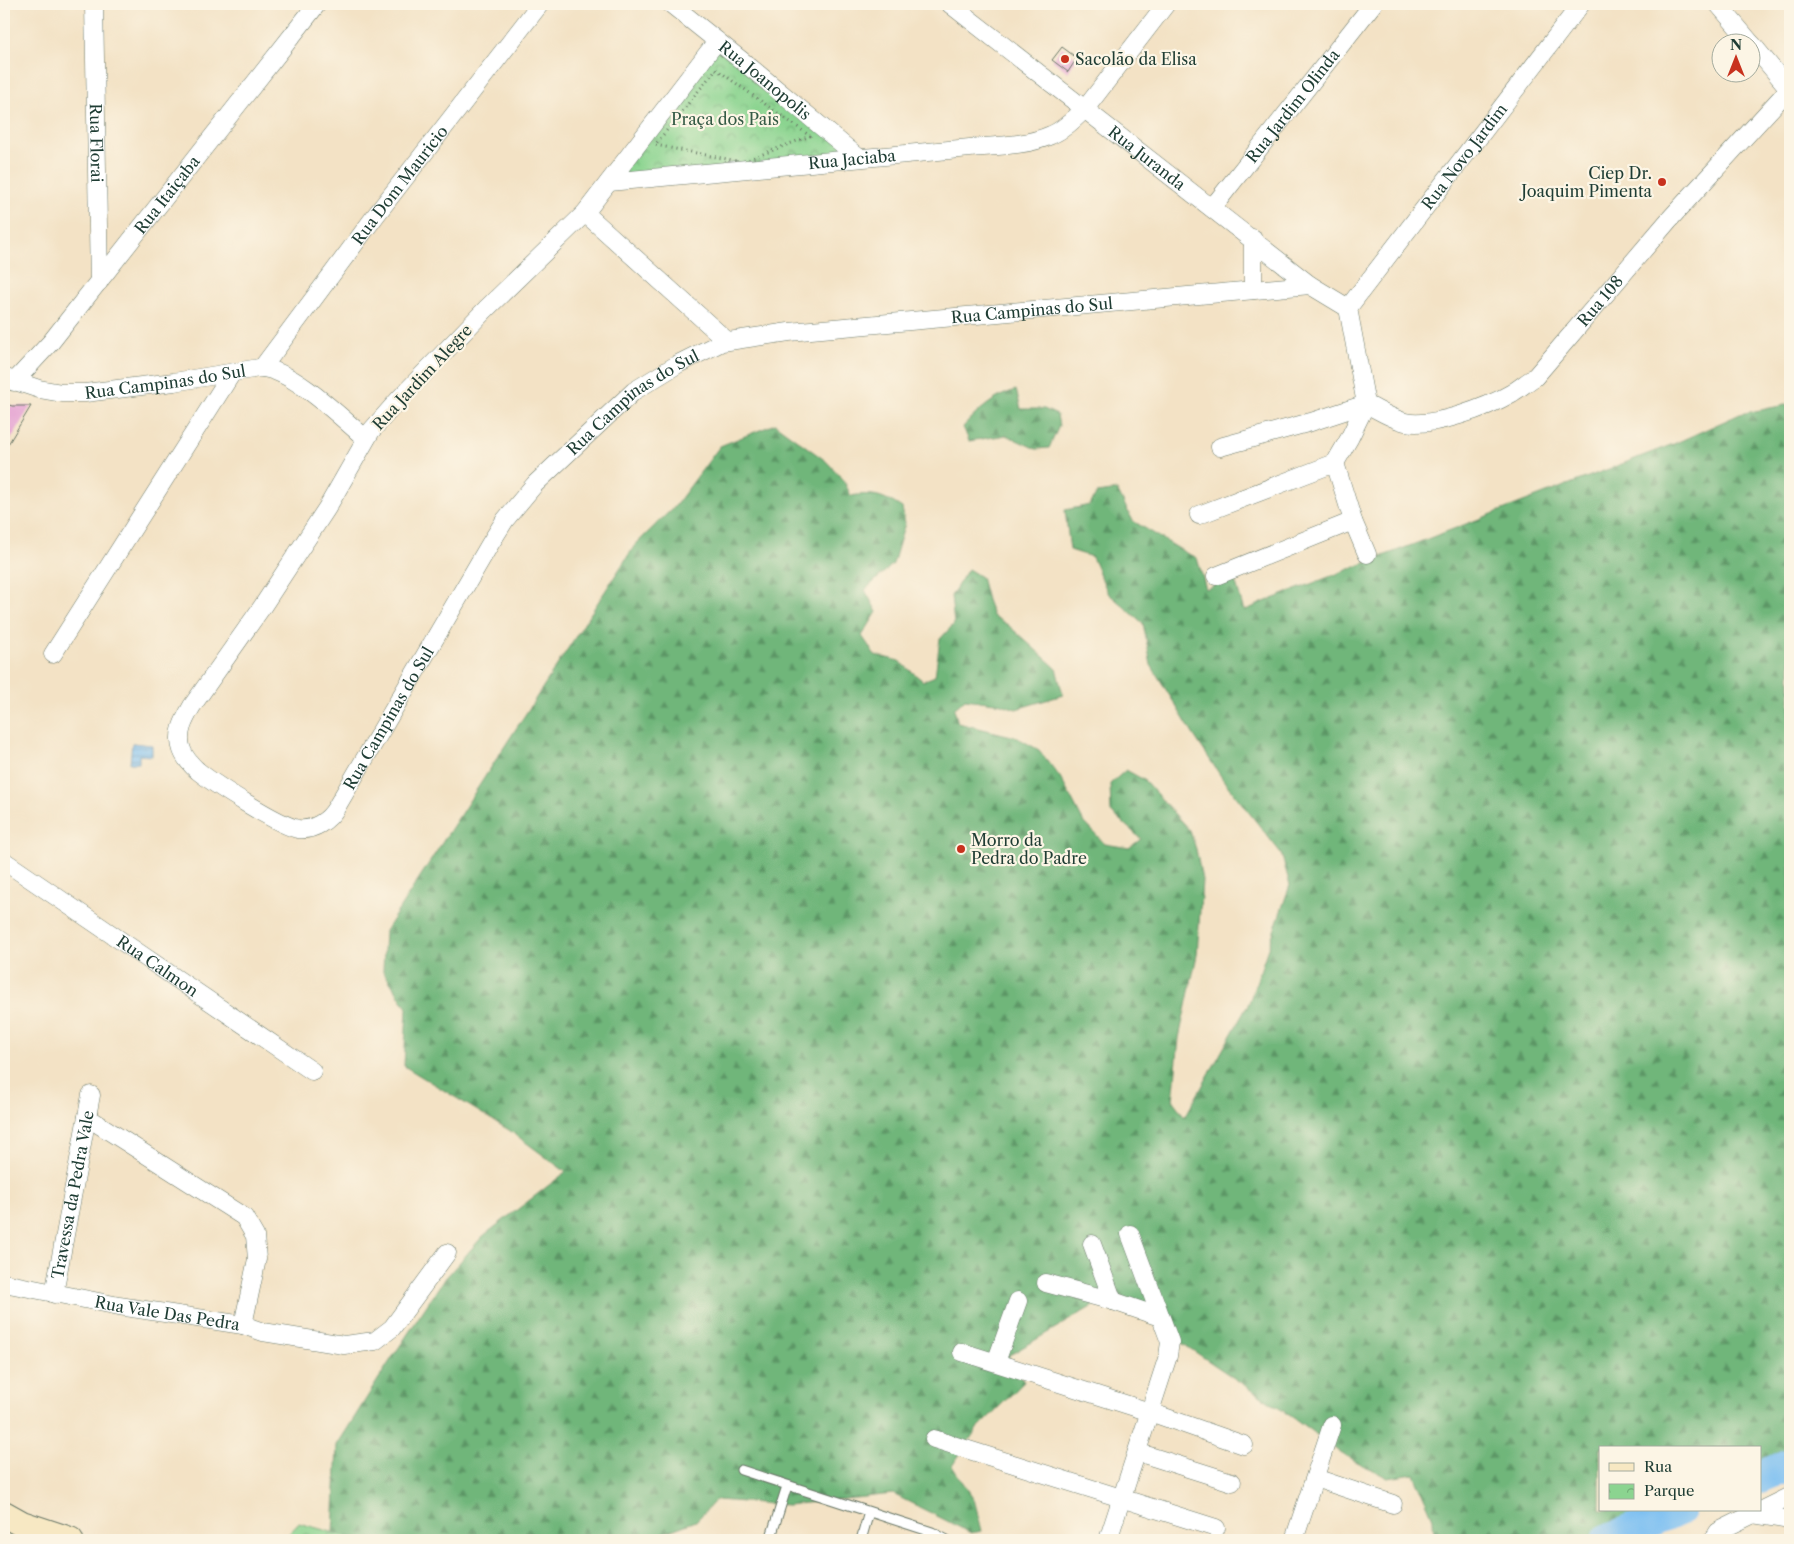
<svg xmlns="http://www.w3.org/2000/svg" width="1794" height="1544" font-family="'Libre Caslon Text',serif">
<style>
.forest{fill:url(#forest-firs);stroke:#487a57}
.park{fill:url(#park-crowns);stroke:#558862}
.water{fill:url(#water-rules);stroke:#4e7e93}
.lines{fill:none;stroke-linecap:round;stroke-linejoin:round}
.river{stroke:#7cbff2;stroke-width:32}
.building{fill:#e39bd1}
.lane-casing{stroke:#697767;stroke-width:11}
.street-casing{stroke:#697767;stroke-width:19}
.secondary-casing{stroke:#697767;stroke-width:28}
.path{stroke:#697767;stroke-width:3;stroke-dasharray:1 4;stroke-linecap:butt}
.lane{stroke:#fff;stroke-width:9}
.street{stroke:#fff;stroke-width:18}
.secondary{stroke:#f7e8c3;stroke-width:26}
.poi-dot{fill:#c8321e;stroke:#fcf5e5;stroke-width:2}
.labels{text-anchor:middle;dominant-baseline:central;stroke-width:4.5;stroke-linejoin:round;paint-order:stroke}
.poi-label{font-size:16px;fill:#1f3d34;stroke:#fcf5e5;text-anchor:start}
.street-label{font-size:16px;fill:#1f3d34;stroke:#fcf5e5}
.park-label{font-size:16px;fill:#355b46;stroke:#fcf5e5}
</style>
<defs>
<pattern id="forest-firs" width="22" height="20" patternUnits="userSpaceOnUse" patternTransform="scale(1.25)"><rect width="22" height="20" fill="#70b67a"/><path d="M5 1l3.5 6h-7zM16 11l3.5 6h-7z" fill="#5b9565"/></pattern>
<pattern id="park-crowns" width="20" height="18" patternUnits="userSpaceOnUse" patternTransform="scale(1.25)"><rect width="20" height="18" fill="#8bd490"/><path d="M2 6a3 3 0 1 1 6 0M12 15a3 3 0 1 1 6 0" fill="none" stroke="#71ad76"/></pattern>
<pattern id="water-rules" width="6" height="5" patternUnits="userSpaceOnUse" patternTransform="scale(1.25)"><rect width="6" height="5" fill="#7cbff2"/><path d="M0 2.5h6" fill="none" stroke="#659cc5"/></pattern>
</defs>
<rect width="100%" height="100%" fill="#fcf5e5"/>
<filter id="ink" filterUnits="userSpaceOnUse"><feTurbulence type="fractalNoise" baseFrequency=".02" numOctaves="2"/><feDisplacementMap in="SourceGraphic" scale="10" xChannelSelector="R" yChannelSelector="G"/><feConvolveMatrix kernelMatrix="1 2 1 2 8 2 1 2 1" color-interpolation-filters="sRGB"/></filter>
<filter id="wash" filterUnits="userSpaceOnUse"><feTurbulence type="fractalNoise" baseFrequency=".0096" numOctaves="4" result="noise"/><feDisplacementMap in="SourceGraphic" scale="20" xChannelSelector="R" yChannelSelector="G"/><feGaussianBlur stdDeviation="1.12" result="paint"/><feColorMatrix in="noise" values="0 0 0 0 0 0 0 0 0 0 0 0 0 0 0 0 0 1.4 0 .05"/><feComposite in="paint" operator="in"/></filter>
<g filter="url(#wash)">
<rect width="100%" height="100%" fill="#f3e2c5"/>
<path class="forest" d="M1016,390l5,19h23l13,6 2,11 -10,22 -13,1 -30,-14 -37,6 -6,-14c16,-17 31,-31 53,-37z
M1790,404v1042l-30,15v-13h-160v62h52l-65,30h-153l-1,-22 -19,-44 -26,4 -46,-24 -44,-33 -134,-90 -49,-38 -107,63 16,26 -48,48 -24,36 22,33 8,32 -11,2 -78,-39 -106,11 -71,-5 -20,21 -51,19h-285l-27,-7 4,-88 51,-81 54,-82 41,-46 83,-64 -57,-42 -105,-64 3,-58 -24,-37 2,-40 250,-386 41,-40 44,-59 55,-22 51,37 17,18 8,17c22,-4 33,0 51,12l3,15 -12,41 -28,26 12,22 -15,24 13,19 24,6 24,20 12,-5 5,-37 14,-15 -3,-28 17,-27 13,8 6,23 6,16 15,9 48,43 7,27 -47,14 -14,-5 -37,-5 -11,10 4,14 58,14 23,13 21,27 23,44 22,23 24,4 12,-9 -30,-27 -1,-28 16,-14 18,10 46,51 6,18 6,31 -5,75 -18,83 -6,63 12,16 64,-114 41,-118 -9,-32 -57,-72 -31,-47 -42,-69 -8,-42 -35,-30 -16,-36 -22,-7 -5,-40 25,-5 7,-12 20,-3 16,31 53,32 11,5 9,31 28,-12 10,34 20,-9 412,-159 64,-29z"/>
<path class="park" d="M717,45l143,111 -250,26z
M299,1523l61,17 -76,-1z"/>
<path class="water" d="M132,743l20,2v11l-13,-1v8h-9z"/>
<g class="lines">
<path class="river" d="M1760,1477l30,-13
M1607,1540l72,-30"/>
</g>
<g id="blocks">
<path class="building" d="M1062,47l15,11 -9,14 -16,-12z
M4,403l8,3h19l-27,45z"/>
</g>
</g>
<g filter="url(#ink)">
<use href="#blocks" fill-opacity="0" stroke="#697767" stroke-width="1"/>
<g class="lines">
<g class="lane-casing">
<path id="lane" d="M741,1470l191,62 15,8
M770,1540l17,-54
M861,1540l8,-28"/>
</g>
<g class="street-casing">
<g id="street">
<path id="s1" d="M94,4l5,278"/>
<path id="s2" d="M671,4l80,64 108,90"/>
<path id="s3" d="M950,4l360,281 38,23"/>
<path d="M1718,4l32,38"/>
<path id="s4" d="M717,41l-132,172 -99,96 -86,89 -29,33 -44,77 -65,99 -70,99c-8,14 -16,28 -10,44 3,8 9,15 16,21 16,13 82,55 100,58 16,2 31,-9 38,-21l154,-264 15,-24 30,-36 99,-93 44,-27 44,-22 67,-10 521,-47"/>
<path d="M1752,44l38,46"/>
<path id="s5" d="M609,182l361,-34c26,-2 57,-2 81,-13 13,-5 24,-17 34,-26l81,-105"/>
<path id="s6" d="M1212,208l161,-204"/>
<path d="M585,213l141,127"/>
<path d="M1253,238v52"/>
<path id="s7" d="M1348,308l233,-304"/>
<path id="s8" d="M262,368l114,-153 164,-211"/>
<path id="s9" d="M6,378l33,11 23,4h23l89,-11 85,-14c31,-1 84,51 107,71"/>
<path id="s10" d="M14,382l37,-40 266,-338"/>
<path id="s11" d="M1220,447l91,-25 55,-18c12,6 26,15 39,18 28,6 83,-15 107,-29 8,-5 15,-11 23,-16l133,-156 121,-132"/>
<path d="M1335,463l18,58 14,33"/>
<path d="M1199,515l136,-52 14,-24 17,-35 -18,-96"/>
<path d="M1216,576l137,-55"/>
<path d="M53,654l179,-281"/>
<path id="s12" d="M4,861l308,210"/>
<path d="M1092,1244l21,57"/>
<path id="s13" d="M4,1283l115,23 124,19 14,-66 -2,-23 -11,-19 -157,-100"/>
<path d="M1046,1283l67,18 47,16"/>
<path id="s14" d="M54,1294l37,-199"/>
<path d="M243,1325l20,7 81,13 31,-4 17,-13 55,-75"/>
<path d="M962,1352l188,60 94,33"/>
<path d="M996,1362l22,-61"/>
<path d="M934,1439l282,89"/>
<path d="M1137,1452l95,30"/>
<path d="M1315,1478l78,26"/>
<path d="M1753,1514l37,6"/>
<path d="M1108,1540l60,-184 2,-14 -40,-108"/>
<path d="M1294,1540l38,-115"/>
<path d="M1713,1540l5,-8 5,-3 67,-33"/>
</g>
</g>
<g class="secondary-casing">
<path id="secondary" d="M4,1514l18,10 48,16"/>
</g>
<path class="path" d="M716,69l94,67 -68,26 -87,-17z"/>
<use href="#lane" class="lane"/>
<use href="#street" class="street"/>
<use href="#secondary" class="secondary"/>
</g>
</g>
<g class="poi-dot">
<circle cx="1065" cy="59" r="5"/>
<circle cx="1662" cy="182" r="5"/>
<circle cx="961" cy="849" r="5"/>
</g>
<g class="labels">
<g class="poi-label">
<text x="1075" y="59">Sacolão da Elisa</text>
<text x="1652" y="173" text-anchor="end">Ciep Dr.<tspan x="1652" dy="18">Joaquim Pimenta</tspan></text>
<text x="971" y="840">Morro da<tspan x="971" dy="18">Pedra do Padre</tspan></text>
</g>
<g class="street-label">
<text stroke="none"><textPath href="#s2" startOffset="121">Rua Joanopolis</textPath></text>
<text stroke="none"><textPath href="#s6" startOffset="130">Rua Jardim Olinda</textPath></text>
<text stroke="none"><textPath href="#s1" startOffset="139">Rua Florai</textPath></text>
<text stroke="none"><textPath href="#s7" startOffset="191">Rua Novo Jardim</textPath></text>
<text stroke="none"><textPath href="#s3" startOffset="250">Rua Juranda</textPath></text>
<text stroke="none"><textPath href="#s5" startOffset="244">Rua Jaciaba</textPath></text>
<text stroke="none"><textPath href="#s8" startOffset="229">Rua Dom Mauricio</textPath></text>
<text stroke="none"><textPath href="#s10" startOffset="242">Rua Itaiçaba</textPath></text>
<text stroke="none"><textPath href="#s11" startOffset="436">Rua 108</textPath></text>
<text stroke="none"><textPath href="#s4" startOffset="2015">Rua Campinas do Sul</textPath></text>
<text transform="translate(422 377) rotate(-47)">Rua Jardim Alegre</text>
<text stroke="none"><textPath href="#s9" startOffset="162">Rua Campinas do Sul</textPath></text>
<text stroke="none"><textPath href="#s4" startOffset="1595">Rua Campinas do Sul</textPath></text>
<text stroke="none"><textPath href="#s4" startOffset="1190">Rua Campinas do Sul</textPath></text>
<text stroke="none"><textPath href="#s12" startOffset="186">Rua Calmon</textPath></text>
<text stroke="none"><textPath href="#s14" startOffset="101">Travessa da Pedra Vale</textPath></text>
<text stroke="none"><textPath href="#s13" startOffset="166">Rua Vale Das Pedra</textPath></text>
</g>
<g class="park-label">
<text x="725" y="119">Praça dos Pais</text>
</g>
</g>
<rect width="1794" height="1544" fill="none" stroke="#fcf5e5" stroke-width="20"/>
<rect x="1599" y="1446" width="162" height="65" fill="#fcf5e5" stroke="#a4ab9e"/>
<rect x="1609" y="1463" width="25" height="8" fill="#f7e8c3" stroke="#a4ab9e"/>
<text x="1644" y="1472" font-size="15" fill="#1f3d34">Rua</text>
<rect x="1609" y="1484" width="25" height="15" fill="url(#park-crowns)" stroke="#a4ab9e"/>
<text x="1644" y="1496" font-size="15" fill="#1f3d34">Parque</text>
<g transform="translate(1736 58)"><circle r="24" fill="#fcf5e5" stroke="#a4ab9e"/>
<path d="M0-4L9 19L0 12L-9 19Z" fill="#c8321e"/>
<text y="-8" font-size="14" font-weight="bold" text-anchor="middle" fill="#1f3d34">N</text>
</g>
</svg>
